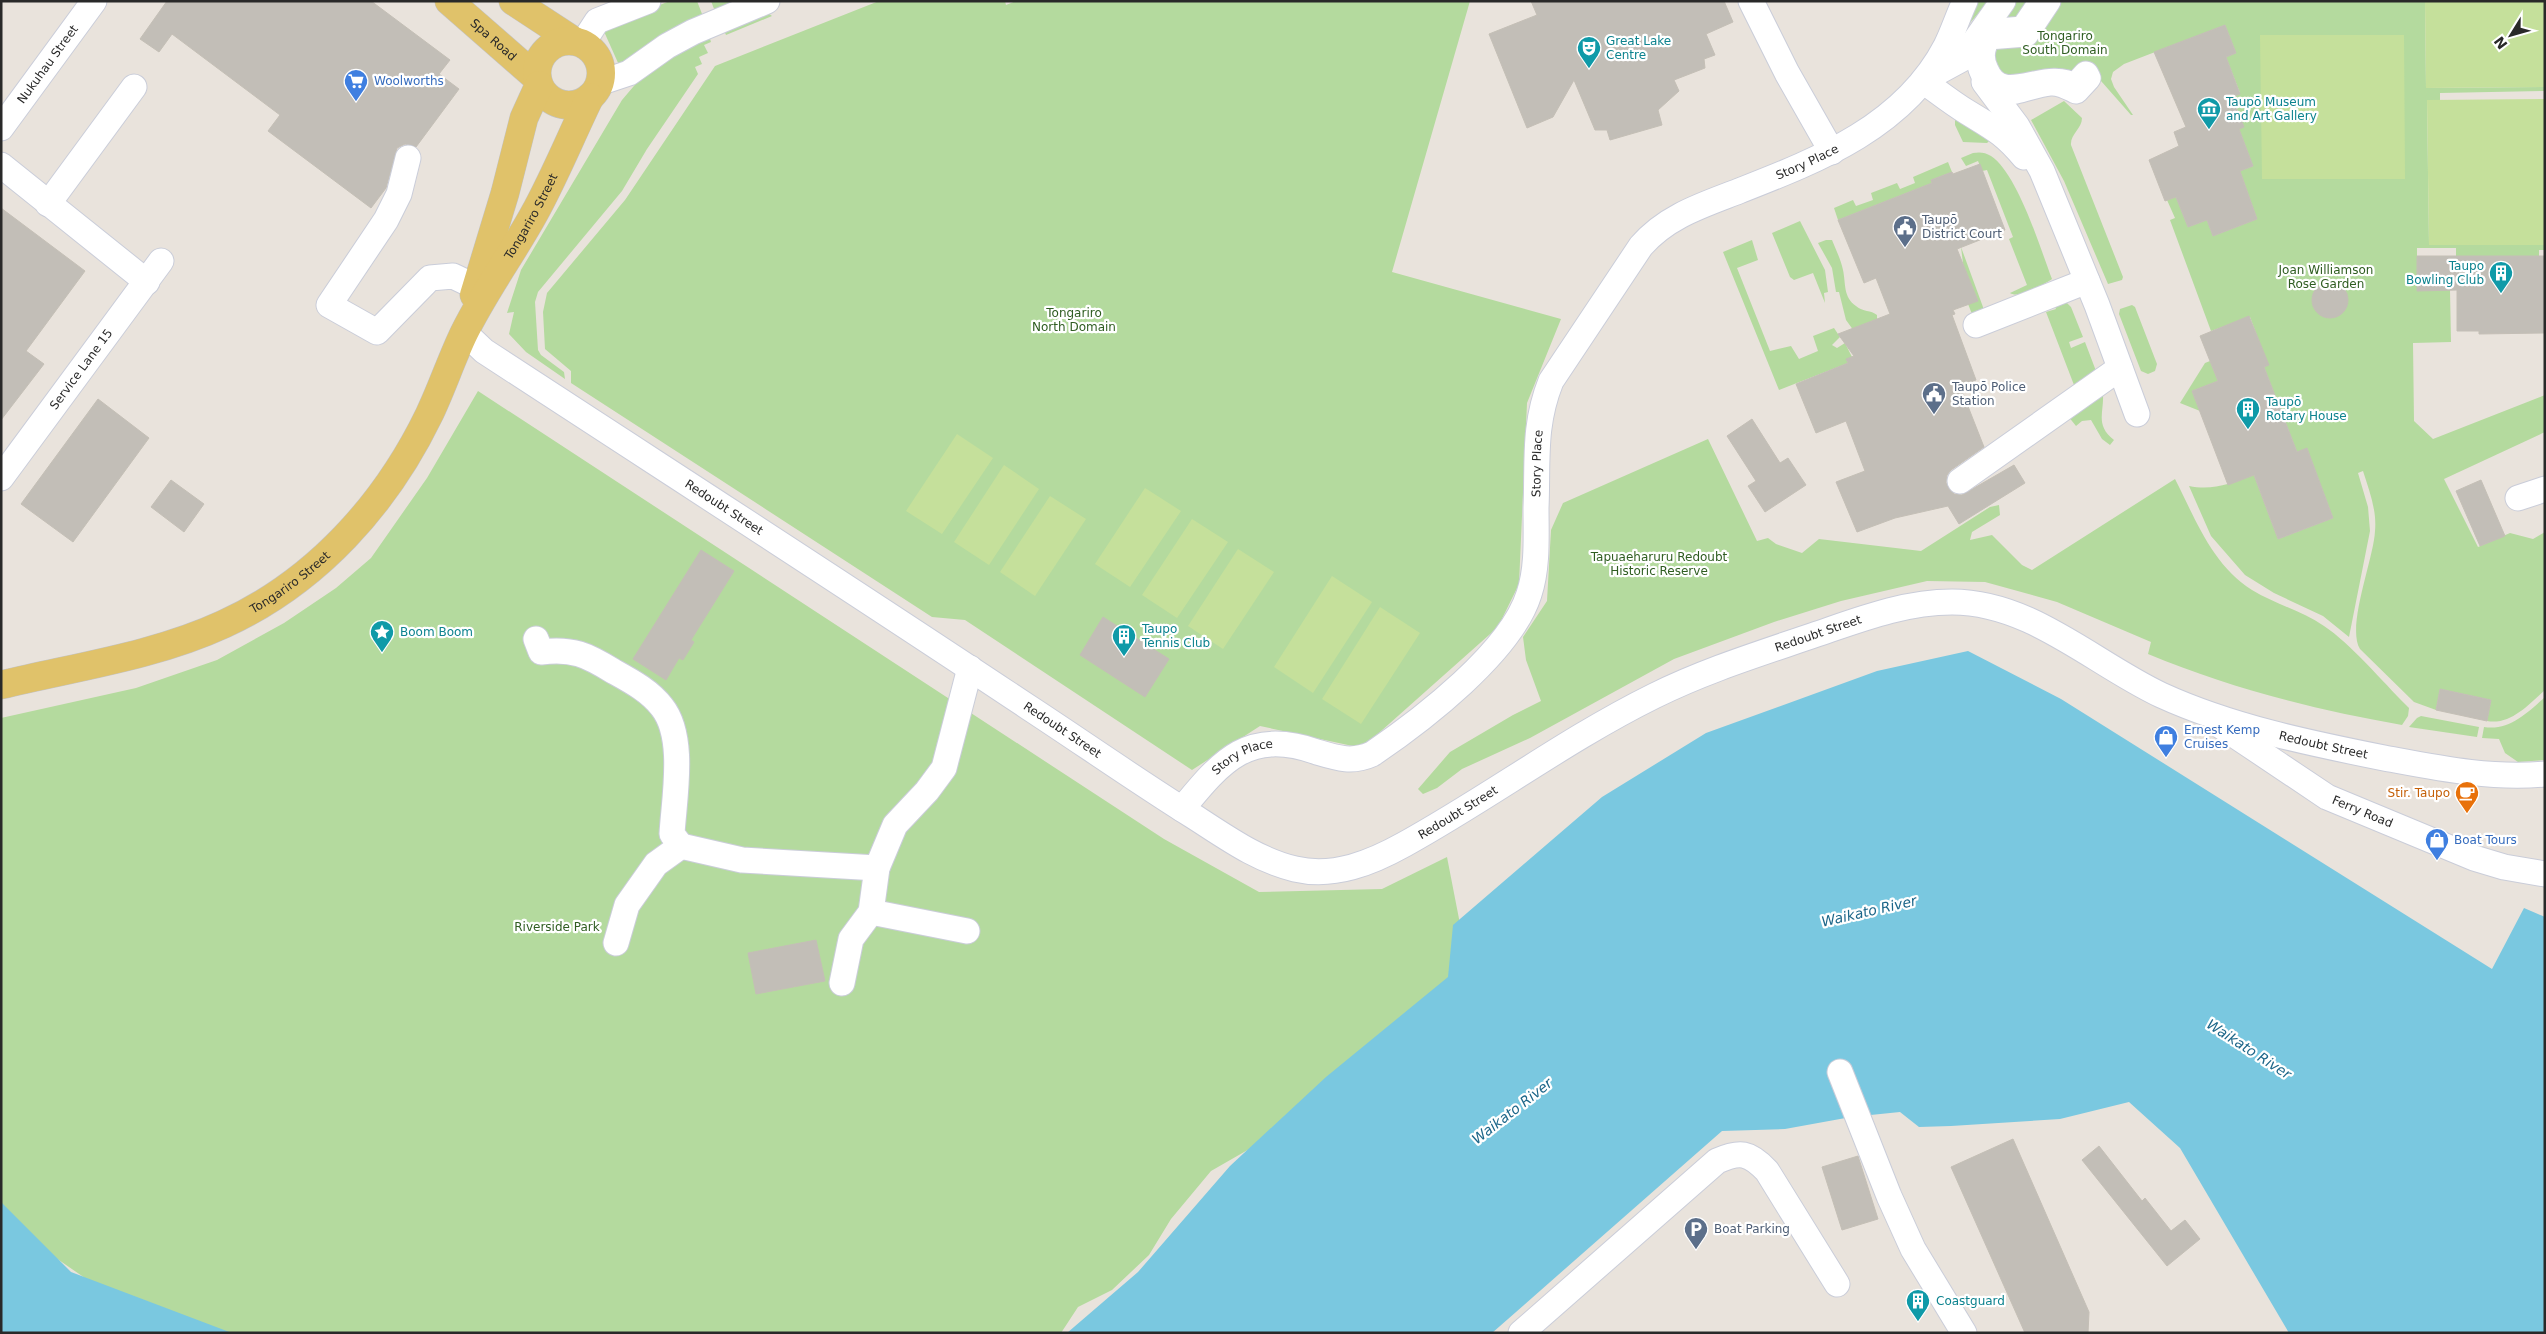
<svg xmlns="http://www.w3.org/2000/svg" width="2546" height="1334" font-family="'DejaVu Sans',sans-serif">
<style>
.green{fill:#b4da9e}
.pitch{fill:#c5e09b}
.water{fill:#7ac8e0}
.building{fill:#c2beb7;stroke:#c4bfb6}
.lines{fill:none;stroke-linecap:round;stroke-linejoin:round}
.minor-casing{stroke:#cacdd9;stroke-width:27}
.major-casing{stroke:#c3c3c3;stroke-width:29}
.minor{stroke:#fff;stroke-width:25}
.major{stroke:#e0c26a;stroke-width:28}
.labels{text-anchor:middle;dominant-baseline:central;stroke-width:4.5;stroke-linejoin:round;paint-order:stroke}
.park-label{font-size:12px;fill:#2f5d21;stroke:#fff}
.street-label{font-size:12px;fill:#292929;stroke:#fff}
.culture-label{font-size:12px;fill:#0d838f;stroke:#fff;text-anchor:start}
.shop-label{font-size:12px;fill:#366cbe;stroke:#fff;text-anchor:start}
.service-label{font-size:12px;fill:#4e5e75;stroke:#fff;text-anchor:start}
.food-label{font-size:12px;fill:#c56008;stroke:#fff;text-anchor:end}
.water-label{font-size:14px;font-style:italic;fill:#1c6689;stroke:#fff}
</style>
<rect width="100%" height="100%" fill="#e9e3dc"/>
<path class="green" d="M670,1h27l7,18 -85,46 -17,-38z
M711,1h39l-34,13z
M879,1h126l1,4 10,-4h454l-78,271 169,47 -34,84 -8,181 -21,43 -136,121 -102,-22 -68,44 -227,-150 -33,-3 -361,-234v-12l-26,-22 -2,-37 4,-19 78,-93 90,-134z
M1971,1h18l-26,30z
M2008,1h18l6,14 10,-14h383l1,87 119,-1v4l-105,2v7h-13l2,145h116v5h-6v6l-83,1v-9h-39v42h33l1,52 -38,1 1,78 19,18 112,-44v37l-101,47 34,68 32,-14 23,6 12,-7v158c-17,15 -34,35 -58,31l4,-21 -51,-11 -4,21 -22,-8 -54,-53c-14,-22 14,-91 15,-118 2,-21 -6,-41 -12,-60l-5,2 10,34 2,24 -21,106 -26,-21 -49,-23 -29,-18 -34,-39 -22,-50c24,5 42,-3 65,-11l24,64 55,-21 -26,-69 -10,3 -33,-85 4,-2 -18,-48 -39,14 -41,-111 5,-2 -8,-18 9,-3 12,30 19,-7 6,16 44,-17 -17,-48 13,-5 -14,-37 -7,-32 8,-4 -14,-36 10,-4 -11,-28 -101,39 -11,8 -2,7 3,8 19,28h-2l-37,-42 -76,19 -39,-42z
M768,13l4,3 -46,19 -4,-9z
M708,32l3,10 -7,3 4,8 -9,4 3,7 -7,3 3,7 -51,75 -25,42 -84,101 -3,10 3,48 3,5 23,17 1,7 -39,-27 -17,-18 5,-22 -7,1 14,-43 101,-170 17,-20z
M2064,101l18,17c0,11 -12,16 -11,27l52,132 -1,3 -14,4 -44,-103 -33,-61z
M1955,119l38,18 -6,6 -24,-1 -8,-17z
M1973,153c6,-1 12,-1 18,3 27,18 49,92 61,123 -9,6 -33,20 -42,14l17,-8 -18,-46 4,-2 -26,-67 -5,1 -4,-10 -12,5 -5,-8z
M1948,162l4,10 -21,8 1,3 -94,37 -4,-12 19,-8 3,6 17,-6 -2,-7 26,-10 3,6 15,-6 -2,-6z
M1800,221l25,49 3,22 -4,1 1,10 -12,-30 -19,7 -4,-3 -18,-44z
M1752,240l6,20 -21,8 33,83 21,-5 8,13 19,-8 -5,-15 21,-8 6,9 -8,8 5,3 8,-5 7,14 -5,2 1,4 -69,27 -56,-138z
M1826,240h6c4,10 9,20 11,30 3,14 0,27 13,36 7,6 15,4 21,9v4l-22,9 4,10 -13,-18 -7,-28h-3l-4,-24 -14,-25z
M1961,247l22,60v4l-9,8 -6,-15z
M2066,302l5,5 12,30 -14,5 2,6 14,-6 11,29 -11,13 -3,-5 -8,6 -28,-73 10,-3 -3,-6z
M2132,305l3,2 22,57 -2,7 -7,3 -7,-3 -22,-57 1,-5z
M2210,361l8,20 -26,10 8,20 -20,-8 25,-40z
M478,391l686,448 95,53 123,-3 65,-32 20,103 -169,161 -87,50 -40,48 -22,36 -37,35 -34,17 -17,26h-903l-34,-28 -123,-85v-502l135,-30 81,-28 67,-37 52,-35 35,-30 56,-80z
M2103,394c1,19 -8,31 11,46l-4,5 -8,-6 -11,-19 -9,1 -6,5 -8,-10z
M1708,439l49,102 11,-3 8,6 26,9 17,-14 102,12 69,-44 9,-2 1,10 -28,17 -2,8 22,-5 30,30 10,5 143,-91c20,39 37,86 77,111 23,14 50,21 72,36 26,17 59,56 82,79l3,3 -1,8 -6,9c-87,-15 -172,-37 -254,-71l3,-12 -94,-40 -72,-20 -58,-1 -86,20 -67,21 -100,37 -144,79 -68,31 -25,19 -14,6 -5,-5 32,-37 63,-37 28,-14 -15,-41 -3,-23 24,-36 4,-71 12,-27z
M2545,697v63l-27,2 -13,-9 -6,-14 -17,-1 2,-11c25,4 43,-14 61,-30z
M2421,716l58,11 -2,10 -68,-10 8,-9z"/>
<path class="pitch" d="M2425,1h120v86l-119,1z
M2260,35h144l1,144h-143z
M2545,99v146h-116l-2,-145z
M957,434l36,24 -51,76 -36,-23z
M1004,465l35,24 -50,76 -35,-23z
M1145,488l36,23 -51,76 -35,-23z
M1050,496l36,23 -51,77 -35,-24z
M1192,519l36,23 -51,76 -35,-23z
M1238,549l36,23 -51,77 -35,-23z
M1332,576l40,26 -59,91 -39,-26z
M1380,607l40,26 -59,91 -39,-25z"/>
<path class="water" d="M1968,651l93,48 431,270 32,-61 21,9v416h-256l-109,-185 -51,-46 -69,17 -109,7 -32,1 -19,-15 -49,5 -66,12 -63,2 -230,202h-425l71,-61 92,-106 96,-89 122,-100 5,-52 149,-128 104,-64 171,-62z
M1,1202l70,70 161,61h-231z"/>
<path class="building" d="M167,1h204l79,59 -11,14 20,15 -43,58 -11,-3 -8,4 -11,40 -15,20 -103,-77 12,-16 -108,-81 -13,18 -19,-13z
M1531,1h193l9,21 -27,12 9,21 -11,4 1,9 -31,12 5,11 -21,19 4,15 -52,15 -3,-10h-12l-21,-50 -21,37 -26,11 -38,-94 48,-19z
M2225,25l11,28 -10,4 14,37 -8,3 12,30 -5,2 14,37 -13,5 17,48 -44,17 -6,-16 -19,7 -12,-30 -11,4 -16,-41 30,-14 -5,-14 12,-5 -32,-75z
M1980,164l25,66 -48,19 21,52 -25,9 2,4 -3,1 24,65 -16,6 24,61 -33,23 -4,5 -1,8 8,11 8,1 52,-30 11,18 -66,41 -11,-18 -53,12 -38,14 -21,-50 29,-11 -19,-50 -30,12 -20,-49 52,-21 -2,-4 8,-3 -16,-22 52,-20 -14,-36 -12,5 -26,-63 94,-37 -1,-3 21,-8 1,2z
M1,208l84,63 -59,80 18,13 -43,56z
M2417,256h128v77l-66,1v-3h-22v-41l-40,1z
M2312 300a18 18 0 1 1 36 0a18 18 0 1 1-36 0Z
M2249,316l20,49 -5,2 33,85 10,-4 26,70 -55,21 -24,-64 -26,10 -36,-94 26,-10 -18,-45z
M98,399l51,39 -76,104 -52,-38z
M1752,419l28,44 8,-5 18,27 -41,27 -17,-26 8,-5 -29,-45z
M171,480l33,24 -20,28 -33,-25z
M2481,480l24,56 -25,10 -24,-55z
M701,550l33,21 -43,69 3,2 -11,18 -4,-2 -13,22 -33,-21z
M1103,617l66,42 -24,38 -65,-42z
M2440,689l51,11 -4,21 -51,-11z
M816,940l9,41 -69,13 -8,-41z
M2013,1139l76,173 -1,21h-63l-74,-166z
M2099,1146l43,55 3,-3 26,33 14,-11 15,19 -33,27 -85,-106z
M1858,1156l20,63 -36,11 -20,-63z"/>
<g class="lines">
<g class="minor-casing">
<g id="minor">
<path d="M1751,1l36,72 45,79"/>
<path d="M2042,1l-19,28 -37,3c-7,11 -10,24 -5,37 15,40 43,16 69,14 10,-1 18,4 26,8l12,-13 -2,-4 -11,12c-31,-18 -73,23 -89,-16 -6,-12 -4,-22 2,-33l38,-3 22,-33"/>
<path d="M582,44l15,-23 51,-20"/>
<path d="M1927,78l35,-19 41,-58"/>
<path d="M1923,81c14,10 29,22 44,31 26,16 37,21 57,45"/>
<path d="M1984,82l33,44 25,45 55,134 40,109"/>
<path d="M599,83l30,-10 38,-27 26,-14 74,-31"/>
<path id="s1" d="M1,128l93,-127"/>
<path d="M408,158l-9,36 -13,26 -57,85 48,27 53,-54 23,-2 23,11"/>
<path d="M1,165l146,117"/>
<path d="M48,204l86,-117"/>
<path d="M1976,325l111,-44"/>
<path id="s2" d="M464,332l20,19c182,119 364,236 544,356 55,36 109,74 165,109 33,21 64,44 102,53 39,9 76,-6 110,-25 85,-47 162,-105 249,-148 52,-26 108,-43 163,-62 44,-15 88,-32 135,-32 79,0 141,61 209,93 70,32 148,48 223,63 54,10 106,21 161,16"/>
<path id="s3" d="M1,478l160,-217"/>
<path d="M1960,481l160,-113"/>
<path d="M2518,498l27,-9"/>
<path d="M536,639l5,13c32,-4 46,3 72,19 18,10 37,20 49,36 24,30 12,91 10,127l9,12"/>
<path id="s4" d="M2221,726l106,71 147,61 30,9 41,7"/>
<path id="s5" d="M1182,809c40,-49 67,-81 135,-57 20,6 35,11 55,2 50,-34 139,-102 157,-160 9,-27 7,-58 7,-86 2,-47 -3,-82 15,-127l90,-135c26,-30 62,-41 98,-55 79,-31 165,-64 207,-145 7,-14 12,-30 19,-45"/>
<path d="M871,912l96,19"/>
<path d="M616,943l11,-38 29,-41 25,-18 61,14 135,8"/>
<path d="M842,983l9,-44 20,-27 6,-44 18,-43 32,-34 17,-23 26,-100"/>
<path d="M1840,1072l49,124 24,53 51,84"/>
<path d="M1521,1333l196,-172c23,-10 32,-9 50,10l70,113"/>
</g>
</g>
<g class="major-casing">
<g id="major">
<path id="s6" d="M449,1l88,77"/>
<path d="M513,1l61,40"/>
<circle cx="569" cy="73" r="32"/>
<path d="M474,295l31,-102 19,-75 15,-33"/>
<path id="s7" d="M1,685c74,-18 154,-29 223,-61 92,-42 162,-120 205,-209 13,-27 22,-55 35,-82 20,-41 48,-79 70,-119 21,-38 37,-78 56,-117"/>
</g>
</g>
<use href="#minor" class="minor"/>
<use href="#major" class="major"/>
</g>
<defs>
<g id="theatre-pin" transform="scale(1.25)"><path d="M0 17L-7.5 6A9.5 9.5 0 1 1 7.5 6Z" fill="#0f9aa8" stroke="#fff"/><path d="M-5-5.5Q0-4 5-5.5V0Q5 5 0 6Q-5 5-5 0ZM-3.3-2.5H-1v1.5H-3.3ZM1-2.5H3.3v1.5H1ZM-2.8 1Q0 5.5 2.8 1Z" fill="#fff"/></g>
<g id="supermarket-pin" transform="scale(1.25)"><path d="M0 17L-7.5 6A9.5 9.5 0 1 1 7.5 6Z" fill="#3f7fe0" stroke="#fff"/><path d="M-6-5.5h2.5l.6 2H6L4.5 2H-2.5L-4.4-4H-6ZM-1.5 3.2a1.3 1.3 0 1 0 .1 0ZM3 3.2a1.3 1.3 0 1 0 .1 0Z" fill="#fff"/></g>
<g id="museum-pin" transform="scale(1.25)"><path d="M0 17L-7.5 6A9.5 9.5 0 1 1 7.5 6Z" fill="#0f9aa8" stroke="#fff"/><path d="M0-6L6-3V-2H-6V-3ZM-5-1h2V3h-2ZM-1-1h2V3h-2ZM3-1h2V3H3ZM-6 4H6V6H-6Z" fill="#fff"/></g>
<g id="civic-pin" transform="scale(1.25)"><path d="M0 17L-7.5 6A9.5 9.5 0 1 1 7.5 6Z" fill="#5c6f8a" stroke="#fff"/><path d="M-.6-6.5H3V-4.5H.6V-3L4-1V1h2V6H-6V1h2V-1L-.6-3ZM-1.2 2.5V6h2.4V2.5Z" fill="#fff"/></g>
<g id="building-pin" transform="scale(1.25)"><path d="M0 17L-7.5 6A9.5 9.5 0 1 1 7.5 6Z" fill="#0f9aa8" stroke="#fff"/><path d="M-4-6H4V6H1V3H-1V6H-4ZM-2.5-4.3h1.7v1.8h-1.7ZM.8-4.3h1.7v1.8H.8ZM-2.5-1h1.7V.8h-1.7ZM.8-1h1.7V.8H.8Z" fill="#fff"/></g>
<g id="sight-pin" transform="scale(1.25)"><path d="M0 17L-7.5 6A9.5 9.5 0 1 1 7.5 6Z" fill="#0f9aa8" stroke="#fff"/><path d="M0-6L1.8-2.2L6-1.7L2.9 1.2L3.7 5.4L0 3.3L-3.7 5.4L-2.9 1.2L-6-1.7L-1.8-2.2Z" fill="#fff"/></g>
<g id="shop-pin" transform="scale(1.25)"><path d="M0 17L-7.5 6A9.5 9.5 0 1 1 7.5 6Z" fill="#3f7fe0" stroke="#fff"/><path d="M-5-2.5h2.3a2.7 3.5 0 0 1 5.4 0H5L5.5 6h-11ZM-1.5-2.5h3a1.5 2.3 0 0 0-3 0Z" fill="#fff"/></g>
<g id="cafe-pin" transform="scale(1.25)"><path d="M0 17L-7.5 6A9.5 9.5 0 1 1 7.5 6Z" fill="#e8710a" stroke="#fff"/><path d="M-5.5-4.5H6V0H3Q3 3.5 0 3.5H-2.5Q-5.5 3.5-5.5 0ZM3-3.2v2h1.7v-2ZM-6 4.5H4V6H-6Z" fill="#fff"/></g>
<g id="parking-pin" transform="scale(1.25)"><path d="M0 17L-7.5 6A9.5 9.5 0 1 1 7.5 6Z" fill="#5c6f8a" stroke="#fff"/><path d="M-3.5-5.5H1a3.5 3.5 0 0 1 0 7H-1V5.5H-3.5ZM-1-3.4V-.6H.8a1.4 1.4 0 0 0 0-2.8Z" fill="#fff"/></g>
</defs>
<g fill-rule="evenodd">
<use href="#theatre-pin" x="1589" y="48"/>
<use href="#supermarket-pin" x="356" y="81"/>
<use href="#museum-pin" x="2209" y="109"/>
<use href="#civic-pin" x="1905" y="227"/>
<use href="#building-pin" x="2501" y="273"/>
<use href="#civic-pin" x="1934" y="394"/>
<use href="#building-pin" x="2248" y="409"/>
<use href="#sight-pin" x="382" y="632"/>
<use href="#building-pin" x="1124" y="636"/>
<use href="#shop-pin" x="2166" y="737"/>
<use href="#cafe-pin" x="2467" y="793"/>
<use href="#shop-pin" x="2437" y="840"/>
<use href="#parking-pin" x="1696" y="1229"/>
<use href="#building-pin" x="1918" y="1301"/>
</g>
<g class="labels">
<g class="park-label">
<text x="2065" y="36">Tongariro<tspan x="2065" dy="14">South Domain</tspan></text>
<text x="2326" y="270">Joan Williamson<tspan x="2326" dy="14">Rose Garden</tspan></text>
<text x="1074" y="313">Tongariro<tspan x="1074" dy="14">North Domain</tspan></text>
<text x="1659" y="557">Tapuaeharuru Redoubt<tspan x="1659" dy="14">Historic Reserve</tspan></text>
<text x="557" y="927">Riverside Park</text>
</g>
<g class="street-label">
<text stroke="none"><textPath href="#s6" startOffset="59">Spa Road</textPath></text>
<text stroke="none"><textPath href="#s1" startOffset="79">Nukuhau Street</textPath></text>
<text stroke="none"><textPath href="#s5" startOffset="1010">Story Place</textPath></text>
<text stroke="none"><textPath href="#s7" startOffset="754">Tongariro Street</textPath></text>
<text stroke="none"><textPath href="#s3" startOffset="135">Service Lane 15</textPath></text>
<text stroke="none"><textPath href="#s5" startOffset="576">Story Place</textPath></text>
<text stroke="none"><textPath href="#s2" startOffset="314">Redoubt Street</textPath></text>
<text stroke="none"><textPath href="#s7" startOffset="310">Tongariro Street</textPath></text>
<text stroke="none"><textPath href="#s2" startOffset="1572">Redoubt Street</textPath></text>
<text stroke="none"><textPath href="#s2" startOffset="719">Redoubt Street</textPath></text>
<text stroke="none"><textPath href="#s2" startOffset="2112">Redoubt Street</textPath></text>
<text stroke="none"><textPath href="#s5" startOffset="82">Story Place</textPath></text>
<text stroke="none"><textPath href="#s4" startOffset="166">Ferry Road</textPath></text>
<text stroke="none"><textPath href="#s2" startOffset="1168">Redoubt Street</textPath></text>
</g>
<g class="culture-label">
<text x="1606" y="41">Great Lake<tspan x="1606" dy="14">Centre</tspan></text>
<text x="2226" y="102">Taupō Museum<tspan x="2226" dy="14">and Art Gallery</tspan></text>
<text x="2484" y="266" text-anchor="end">Taupo<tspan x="2484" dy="14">Bowling Club</tspan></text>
<text x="2266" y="402">Taupō<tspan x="2266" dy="14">Rotary House</tspan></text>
<text x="1142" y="629">Taupo<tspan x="1142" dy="14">Tennis Club</tspan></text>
<text x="400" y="632">Boom Boom</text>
<text x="1936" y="1301">Coastguard</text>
</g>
<g class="shop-label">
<text x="374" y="81">Woolworths</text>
<text x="2184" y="730">Ernest Kemp<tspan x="2184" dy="14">Cruises</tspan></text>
<text x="2454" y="840">Boat Tours</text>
</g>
<g class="service-label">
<text x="1922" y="220">Taupō<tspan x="1922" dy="14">District Court</tspan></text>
<text x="1952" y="387">Taupō Police<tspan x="1952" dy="14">Station</tspan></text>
<text x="1714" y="1229">Boat Parking</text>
</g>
<g class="food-label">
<text x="2450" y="793">Stir. Taupo</text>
</g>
<g class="water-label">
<text transform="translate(1869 911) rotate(-13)">Waikato River</text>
<text transform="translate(2249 1049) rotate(33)">Waikato River</text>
<text transform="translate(1512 1111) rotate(-38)">Waikato River</text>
</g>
</g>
<rect width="2546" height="1334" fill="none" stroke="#292929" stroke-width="5"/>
<g transform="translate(2511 35) rotate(233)" stroke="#ffffff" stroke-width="4" paint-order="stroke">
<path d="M0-4L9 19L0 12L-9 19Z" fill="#292929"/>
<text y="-8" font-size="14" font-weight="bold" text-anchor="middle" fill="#292929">N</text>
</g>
</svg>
